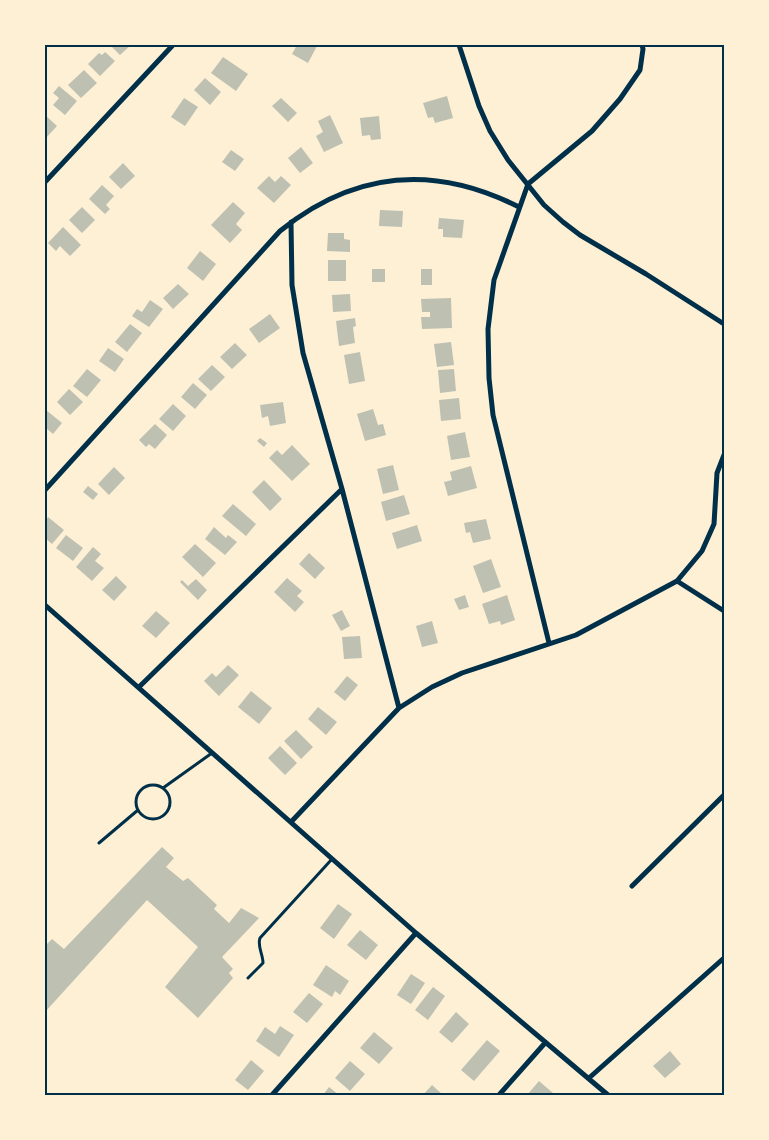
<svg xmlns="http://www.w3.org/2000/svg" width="769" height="1140" font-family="Lora,serif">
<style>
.building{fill:#bec0b2}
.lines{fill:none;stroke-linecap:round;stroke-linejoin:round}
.service{stroke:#003049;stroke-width:3}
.minor{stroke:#003049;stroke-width:5}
.neatline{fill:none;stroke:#003049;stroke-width:2}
</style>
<rect width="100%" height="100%" fill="#fdf0d5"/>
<path class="building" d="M110,45h21l-11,10z
M297,45l20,1 -9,17 -16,-9z
M105,52l10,9 -15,15 -12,-12 11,-11 3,2z
M223,57l25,17 -12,17 -25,-18z
M84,70l13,13 -16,15 -13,-13z
M205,78l16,14 -11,13 -16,-15z
M59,86l18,15 -12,14 -12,-10 6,-7 -6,-5z
M447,96l6,22 -18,5 -2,-6 -5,1 -5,-15z
M184,98l14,9 -13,19 -14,-9z
M281,98l16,15 -9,9 -16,-16z
M45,115l12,11 -12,13z
M330,115l13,28 -19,9 -8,-16 7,-4 -5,-11z
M379,116l2,23 -10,1 -1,-5 -8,1 -2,-18z
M301,147l12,16 -13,10 -12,-15z
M231,150l13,9 -9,12 -13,-9z
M123,163l12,13 -14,13 -12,-12z
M269,176l6,6 6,-6 10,9 -17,18 -17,-15z
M102,185l12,11 -8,9 4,4 -5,5 -16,-15z
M233,202l12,11 -9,11 6,6 -12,13 -19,-18z
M82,207l13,13 -13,13 -13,-13z
M380,210l23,1 -1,16 -23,-1z
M439,218l25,2 -2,18 -19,-1v-8h-5z
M63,227l18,18 -11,11 -10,-10 -4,5 -8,-8z
M328,233h16v6l6,1v12l-23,-1z
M200,251l16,13 -13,17 -16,-13z
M328,260h18v21h-18z
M372,269h13v13h-13z
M421,269h11v16h-11z
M178,284l11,10 -16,15 -10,-11z
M350,294l1,17 -18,1 -1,-17z
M451,298l1,30 -30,1 -1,-12h9v-5h-8l-1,-13z
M150,300l13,9 -14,18 -17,-11 5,-7 5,3z
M270,314l10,14 -21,15 -10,-14z
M355,318l1,8 -3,1 2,16 -16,3 -3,-25z
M130,324l12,9 -15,19 -12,-10z
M451,342l3,23 -17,2 -3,-23z
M235,343l12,12 -15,14 -12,-12z
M108,348l16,11 -9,13 -16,-11z
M360,352l5,29 -16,3 -5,-29z
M212,365l13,12 -14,14 -13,-12z
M87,369l14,11 -14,17 -14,-11z
M454,369l2,22 -16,2 -2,-23z
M193,383l14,12 -12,14 -14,-12z
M69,389l14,13 -13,13 -13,-13z
M459,398l2,21 -20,2 -2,-21z
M283,402l3,21 -16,3 -2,-10 -6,2 -2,-13z
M173,404l13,12 -13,15 -14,-12z
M373,409l5,16 5,-1 3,11 -21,6 -8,-27z
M46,410l16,13 -9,11 -8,-7z
M155,424l12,11 -12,14 -6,-5 -3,3 -7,-7z
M465,432l5,25 -19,3 -4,-24z
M260,438l7,5 -3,4 -7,-6z
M292,445l18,19 -18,17 -23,-23 8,-8 5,5z
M393,465l6,25 -16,4 -6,-25z
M471,466l6,22 -29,8 -4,-14 8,-2 -2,-8z
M114,467l11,11 -16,17 -11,-11z
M264,480l18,19 -12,12 -18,-19z
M88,486l10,8 -5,6 -10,-8z
M404,495l6,19 -24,7 -5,-19z
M233,504l23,20 -10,12 -24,-20z
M48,517l16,13 -12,14 -7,-6v-16z
M486,519l5,20 -18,4 -3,-11 -4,1 -2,-10z
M417,525l5,16 -25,8 -5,-16z
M214,527l12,11 2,-3 9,7 -12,13 -20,-16z
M66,535l17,13 -10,13 -17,-13z
M195,544l21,19 -13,14 -21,-20z
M93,547l8,7 -6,7 9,7 -12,13 -16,-14z
M309,553l16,15 -10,11 -16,-15z
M491,559l10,28 -18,6 -10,-27z
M116,576l11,11 -13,14 -12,-11z
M287,578l15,13 -5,5 7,6 -9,10 -21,-20z
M196,579l11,11 -9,10 -18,-18 2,-2 6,6z
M465,595l4,12 -10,3 -5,-11z
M507,595l8,25 -14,5 -1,-4 -11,3 -7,-20z
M342,610l8,16 -9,5 -9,-16z
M156,611l14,12 -14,15 -14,-12z
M432,621l6,22 -16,4 -6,-21z
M360,636l2,22 -18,1 -2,-22z
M228,665l11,10 -20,21 -15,-15 8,-8 4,4z
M347,676l11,9 -13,16 -11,-9z
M251,691l21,17 -13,16 -21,-17z
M318,707l19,15 -11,13 -18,-16z
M296,730l17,17 -12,12 -17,-18z
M280,746l17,17 -12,12 -17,-17z
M162,847l12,11 -8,9 17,14 5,-3 29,27 -3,4 15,14 12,-15 18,10 -37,39 11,12 -4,4 4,5 -35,40 -33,-31 33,-40 -51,-47 -102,112v-66l7,-7 12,10z
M338,904l14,10 -18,25 -14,-11z
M360,930l18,15 -12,15 -19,-15z
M326,965l23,16 -9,14 -5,-4 -3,6 -19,-12z
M411,974l14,9 -14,21 -14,-9z
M433,987l12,9 -17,24 -13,-10z
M309,993l14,11 -16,19 -14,-11z
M456,1012l13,12 -17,19 -13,-11z
M280,1026l14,9 -15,22 -23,-16 9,-14 10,7z
M374,1032l19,16 -14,16 -19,-16z
M487,1040l13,11 -26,30 -13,-11z
M670,1051l11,13 -16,14 -12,-12z
M251,1060l13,11 -16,19 -13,-10z
M350,1061l15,13 -15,17 -15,-13z
M539,1081l14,12 -1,2h-25z
M432,1085l11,10h-20z
M329,1087l10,8h-16z"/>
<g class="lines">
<path class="service" d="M136 802a17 17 0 1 1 34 0a17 17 0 1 1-34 0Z
M163,788l49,-35
M99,843l39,-33
M248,978l15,-15c0,-9 -6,-17 -3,-25l72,-79"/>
<path class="minor" d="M459,45l20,61 11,25 18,29 36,45 19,17 17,13 66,39 78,50
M45,182l128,-137
M291,222l1,63 11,68 39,136 57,219
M45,490l235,-259c74,-60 154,-67 239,-24
M677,581l47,30
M45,605l371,328 192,162
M549,643l-56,-228 -4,-37 -1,-49 6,-49 34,-96 64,-53 28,-32 20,-29 3,-21 -1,-4
M139,687l203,-198
M291,822l108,-114 33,-21 30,-14 114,-38 101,-54 25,-30 12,-27 3,-51 7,-18
M632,886l92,-91
M589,1078l135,-120
M272,1095l144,-162
M499,1095l46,-52"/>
</g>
<rect width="769" height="1140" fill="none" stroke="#fdf0d5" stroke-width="92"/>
<rect x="46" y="46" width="677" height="1048" class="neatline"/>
</svg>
